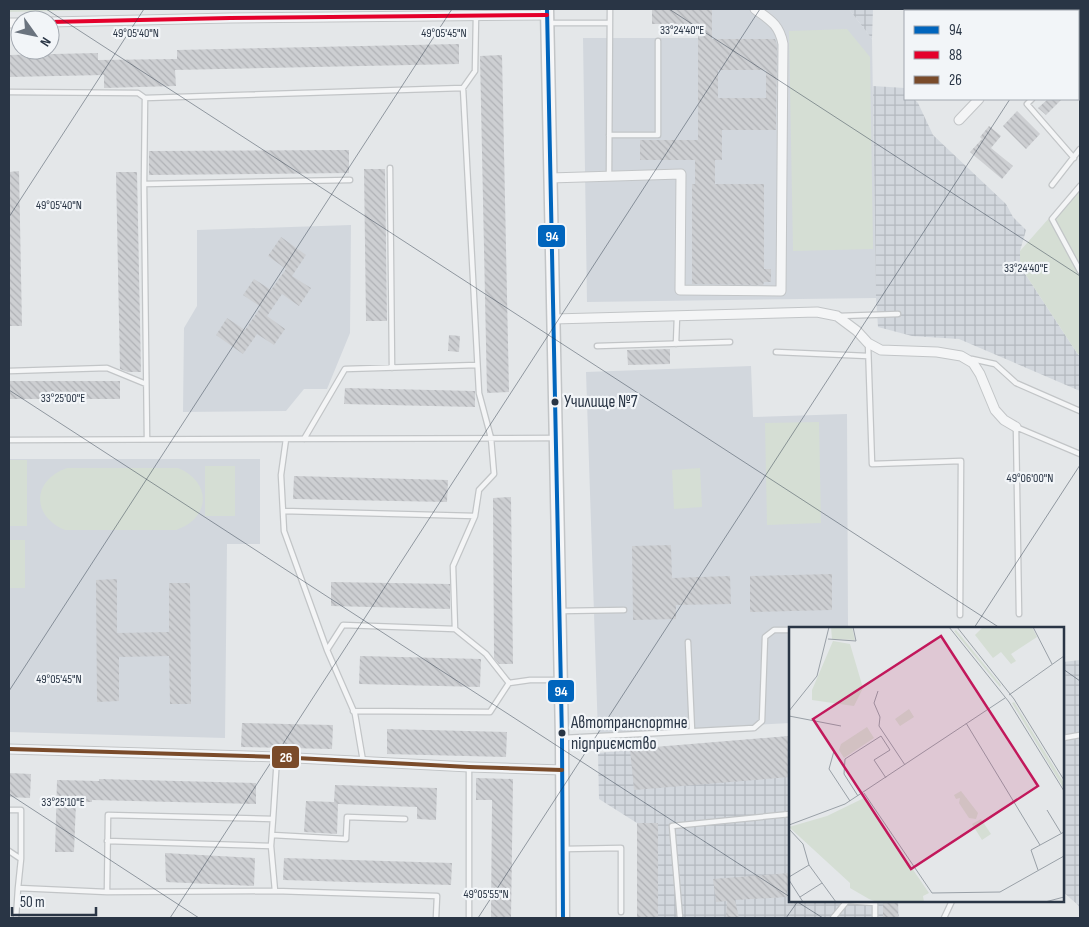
<svg xmlns="http://www.w3.org/2000/svg" width="1089" height="927" font-family="'Sofia Sans Condensed',sans-serif">
<style>
.built{fill:#d2d7dd}
.industrial{fill:url(#industrial-grid)}
.green{fill:#d5ded4}
.forest{fill:url(#forest-crowns)}
.building{fill:url(#building-back-hatch);fill-rule:evenodd}
.lines{fill:none;stroke-linecap:round;stroke-linejoin:round}
.lane-casing{stroke:#c2c5c7;stroke-width:7}
.street-casing{stroke:#c2c5c7;stroke-width:11}
.secondary-casing{stroke:#c2c5c7;stroke-width:15}
.lane{stroke:#f4f5f6;stroke-width:4.5}
.street{stroke:#f4f5f6;stroke-width:9}
.secondary{stroke:#f7f7f8;stroke-width:12}
.bus-1-casing{stroke:#f2f5f8;stroke-width:8}
.bus-2-casing{stroke:#f2f5f8;stroke-width:8}
.bus-3-casing{stroke:#f2f5f8;stroke-width:8}
.bus-1{stroke:#0065bd;stroke-width:4}
.bus-2{stroke:#e4002b;stroke-width:4}
.bus-3{stroke:#7a4b2a;stroke-width:4}
.ticks{fill:none;stroke:#293545;stroke-width:1;stroke-opacity:0.45}
.bus-dot{fill:#293545;stroke:#f2f5f8;stroke-width:2}
.labels{text-anchor:middle;dominant-baseline:central;stroke-width:4.5;stroke-linejoin:round;paint-order:stroke}
.bus-label{font-size:17px;fill:#293545;stroke:#f2f5f8;text-anchor:start}
.inset-road{fill:none;stroke:#99a0a7;stroke-width:1}
.view{fill:#c2185b;fill-opacity:0.15;stroke:#c2185b;stroke-width:2.5}
.inset-edge{fill:none;stroke:#293545;stroke-width:2.5}
.ticks-label{font-size:12px;text-anchor:middle;fill:#293545;stroke:#f2f5f8;stroke-width:4.5;stroke-linejoin:round;paint-order:stroke}
.line-badge{stroke:#f2f5f8;stroke-width:2}
.badge-label{font-size:14px;text-anchor:middle;font-weight:bold;fill:#fff}
</style>
<defs>
<pattern id="industrial-grid" width="8" height="8" patternUnits="userSpaceOnUse" patternTransform="scale(1.25)"><rect width="8" height="8" fill="#d2d7dd"/><path d="M0 4h8M4 0v8" fill="none" stroke="#b4b9bf"/></pattern>
<pattern id="forest-crowns" width="20" height="18" patternUnits="userSpaceOnUse" patternTransform="scale(1.25)"><rect width="20" height="18" fill="#d5ded4"/><path d="M2 6a3 3 0 1 1 6 0M12 15a3 3 0 1 1 6 0" fill="none" stroke="#b7bfb7"/></pattern>
<pattern id="building-back-hatch" width="6" height="6" patternUnits="userSpaceOnUse" patternTransform="scale(1.25)"><rect width="6" height="6" fill="#cdcfd2"/><path d="M-1 5l2 2M0 0l6 6M5-1l2 2" fill="none" stroke="#b0b2b6"/></pattern>
</defs>
<rect width="100%" height="100%" fill="#e4e7e9"/>
<path class="built" d="M712,9h137l23,30 4,259 -289,4 -4,-264h120v-10h9z
M351,225l-1,108 -23,56h-23l-18,22 -103,1 1,-84 13,-22v-76z
M751,366l2,51 94,-3 1,214h-58v95l-192,11 -12,-362z
M9,459h251v85h-33l-2,194 -216,-6z"/>
<path class="industrial" d="M849,9h24l-1,30z
M873,86l32,2v11h9l4,4 15,32 73,69 7,13 13,13 -6,21v15l57,87 3,3v35l-121,-52 -47,-3 -34,-9 -2,-29z
M1080,660v258l-2,-13 -15,-13v-230z
M790,736v165h108l1,17h-262v-95l-38,-24 -1,-46z"/>
<path class="green" d="M847,29l23,28 3,192 -80,2 -4,-220z
M1080,183v173l-3,-3 -57,-87v-15z
M819,422l2,101 -54,2 -2,-102z
M9,460h18v66h-18z
M205,466h30v50h-30z
M67,468h111c34,14 33,50 -2,62h-111c-34,-14 -33,-50 2,-62z
M700,468l2,39 -28,2 -2,-39z
M9,540h16v48h-16z"/>
<path class="forest" d="M9,9h135l-135,3z"/>
<path class="building" d="M652,9h60v30h63l2,6 -1,85h-54v30h-7v24h49v85h7v13h-7l-1,3 -71,-1v-100h3v-24h-55v-20h58v-112l-35,1v-5h-11zM718,70h48v28h-48z
M459,44v20l-284,6 1,16 -72,2v-13l-95,2v-22l89,-2v7l79,-1v-9z
M502,55l7,337 -22,1 -7,-337z
M1048,99h14l-16,16 -8,-7z
M1017,111l23,23 -14,15 -23,-23z
M989,126l12,10 -10,12 22,18 -11,13 -32,-27 12,-13 -2,-2z
M349,150v23l-200,2v-24z
M364,169h21l2,152h-21z
M19,171l3,155h-13v-154z
M116,172h21l4,200h-13l-8,-3z
M281,237l25,18 -14,21 19,12 -12,18 -17,-12 -15,22 18,13 -11,16 -17,-11 -14,20 -27,-19 11,-17 18,12 16,-23 -18,-12 11,-16 17,11 15,-21 -18,-13z
M449,335l11,1 -1,16 -11,-1z
M670,349v15l-42,1 -1,-15z
M9,381h111v18h-111z
M345,388l130,3v16l-131,-3z
M294,476l154,4 -1,22 -154,-3z
M511,497l2,167h-14l-5,-6 -1,-160z
M671,545l1,33 58,-2 1,28 -55,1v14l-43,1 -1,-74z
M832,574v36l-82,2v-36z
M117,579v54l52,-1v-49h21l1,121h-21l-1,-48 -50,1v44l-22,1 -1,-122z
M331,582l119,2v25l-119,-3z
M360,656l121,3 -1,28 -121,-3z
M242,723l91,2 -1,24 -91,-2z
M387,729l120,3 -1,25 -119,-3z
M790,736v41l-156,13 -4,-41z
M9,773l22,1 -1,24 -21,-1z
M476,778l37,1 -2,139h-20l1,-118h-16z
M99,779l157,4v21l-164,-4v2h-16l-2,50h-19l2,-72 42,1z
M335,785l102,3 -1,32 -19,-1v-12l-79,-3 -1,30 -33,-2 2,-31 28,1z
M637,823h21v95h-21z
M165,853l90,5 -1,28 -88,-4z
M284,858l168,5 -1,22 -168,-5z
M790,873v17l-3,1v6l-52,3 4,18h-13l1,-17 -11,1 -3,-23z
M883,901h15v17h-15z"/>
<g class="lines">
<g class="lane-casing">
<path id="lane" d="M1022,9l16,2
M549,23h61
M1078,83l2,3
M9,92l129,1 7,5 318,-10 12,-17 1,-56
M145,98l-1,86 3,255
M1032,99l-5,5 47,54
M609,135h49v-94
M390,168l2,200
M609,176l1,-167
M144,184l206,-4
M1052,185l28,-36
M1080,186l-28,33 28,52
M839,316l59,-2
M868,343l4,121 89,-3 -1,154
M676,344l1,-28
M597,346l133,-4
M776,352l92,4
M972,359l23,5 21,19 64,28
M9,371l98,-3 39,16
M286,439l-5,36 3,56 43,119
M304,439l41,-70 132,-4
M9,440l546,-2
M283,511l192,5 4,-26 15,-16 -3,-36 -12,-45 -16,-305
M475,516l-22,50 2,63 31,25 23,29
M560,611l64,-1
M1019,614l-3,-187 64,27
M688,642l4,89
M353,711l137,1 19,-29 21,-3h30
M563,738l191,-10 8,-7 3,-84 9,-7h16
M1063,738l17,-3
M363,761l-8,-47 -28,-64 16,-25 112,4
M469,767v151
M9,810h12v49
M273,819l-2,27 4,45 -168,1 1,-77 165,4 4,-62
M272,835l74,4 1,-22 58,2
M107,841l164,5
M564,849l57,-1v64
M9,851l12,8 -3,29
M275,891l162,5 -1,22
M847,901l28,2v15
M16,918l2,-30 89,4
M680,918l-8,-92 118,-12
M833,918l14,-17
M944,918l8,-17"/>
</g>
<g class="street-casing">
<path id="street" d="M1078,15l2,-2
M50,22l180,-4 317,-3
M9,23h11
M959,120l20,-21
M550,178l131,-4 -1,116 101,1 2,-247c-4,-20 -13,-24 -28,-35
M553,319l264,-7 20,4 20,15 11,12 13,7 56,2 24,4 12,7 7,11 15,36 9,10 12,7
M9,749l268,8 192,10 93,3"/>
</g>
<g class="secondary-casing">
<path id="secondary" d="M547,9l15,730 1,179"/>
</g>
<use href="#lane" class="lane"/>
<use href="#street" class="street"/>
<use href="#secondary" class="secondary"/>
<g class="bus-1-casing">
<path id="bus-1" d="M547,9l15,730 1,179"/>
</g>
<g class="bus-2-casing">
<path id="bus-2" d="M50,22l180,-4 317,-3"/>
</g>
<g class="bus-3-casing">
<path id="bus-3" d="M9,749l268,8 192,10 93,3"/>
</g>
<use href="#bus-1" class="bus-1"/>
<use href="#bus-2" class="bus-2"/>
<use href="#bus-3" class="bus-3"/>
</g>
<path class="ticks" d="M46,9l954,619M669,9l411,267M1067,11l2,-2M9,217l135,-208M9,390l781,507M974,628l106,-163M1063,669l17,12M9,691l443,-682M9,794l190,124M796,901l27,17M170,918l590,-909M478,918l532,-819M786,918l12,-17"/>
<g class="bus-dot">
<circle cx="555" cy="402" r="4.5"/>
<circle cx="562" cy="733" r="4.5"/>
</g>
<g class="labels">
<g class="bus-label">
<text x="564" y="402">Училище №7</text>
<text x="571" y="723">Автотранспортне<tspan x="571" dy="21">підприємство</tspan></text>
</g>
</g>
<g transform="translate(789 627)">
<rect width="275" height="275" fill="#e4e7e9"/>
<path d="M42,0h21l3,13 -23,-1zM167,3l45,55 -1,2 -46,-56zM44,14l17,3 13,44 -9,18 -42,-6v-10zM225,75l50,81v6l-52,-86zM120,82l5,8 -14,9 -5,-7zM78,100l7,11 -30,20 -5,-8 2,-6zM172,164l17,22 -2,6 -7,-1 -10,-15 1,-5 -4,1 -2,-4zM192,192l10,15 -9,6 -10,-16z" fill="#d5ded4"/>
<path d="M194,0h49l5,10 -26,17 5,7 -5,3 -10,-12 -8,6 -18,-23zM75,171l65,95 -6,3 1,6h-47l-8,-3 -19,-11v-5l-61,-56 38,-11z" fill="#d5ded4"/>
<path class="inset-road" d="M160,0l60,75 55,89M168,0l57,72 50,81M244,0l19,37M39,12l28,2 -3,-14M89,64l-4,12 6,14 -1,9 26,39M220,68l55,-39M0,84l28,-35 12,-49M0,89l52,10M177,96l74,122M45,124l-5,18 21,32M75,166l68,100 68,-1 64,-36M69,169l-14,-22 1,-15 36,-23 9,14 -16,10 12,18M258,183l14,23M0,198l56,-21 160,-106M0,202l14,15 6,21 27,37M249,243l-7,-20 33,-18M0,250l20,-12M0,253l14,22M11,270l22,-14M256,275l19,-5"/>
<path class="view" d="M152,9l97,150 -127,83 -98,-150z"/>
<rect width="275" height="275" class="inset-edge"/>
</g>
<g class="ticks-label">
<text x="682" y="34">33°24'40"E</text>
<text x="136" y="37">49°05'40"N</text>
<text x="444" y="37">49°05'45"N</text>
<text x="59" y="209">49°05'40"N</text>
<text x="1026" y="272">33°24'40"E</text>
<text x="63" y="402">33°25'00"E</text>
<text x="1030" y="482">49°06'00"N</text>
<text x="59" y="683">49°05'45"N</text>
<text x="63" y="806">33°25'10"E</text>
<text x="486" y="898">49°05'55"N</text>
</g>
<g class="line-badge">
<rect x="537" y="224" width="29" height="24" rx="5" fill="#0065bd"/>
<rect x="547" y="679" width="28" height="24" rx="5" fill="#0065bd"/>
<rect x="271" y="745" width="29" height="24" rx="5" fill="#7a4b2a"/>
</g>
<g class="badge-label">
<text x="552" y="241">94</text>
<text x="561" y="696">94</text>
<text x="286" y="762">26</text>
</g>
<rect width="1089" height="927" fill="none" stroke="#293545" stroke-width="20"/>
<rect x="904" y="10" width="175" height="90" fill="#f2f5f8" stroke="#a2a8b0"/>
<rect x="914" y="26" width="25" height="8" fill="#0065bd" stroke="#a2a8b0"/>
<text x="949" y="35" font-size="15" fill="#293545">94</text>
<rect x="914" y="51" width="25" height="8" fill="#e4002b" stroke="#a2a8b0"/>
<text x="949" y="60" font-size="15" fill="#293545">88</text>
<rect x="914" y="76" width="25" height="8" fill="#7a4b2a" stroke="#a2a8b0"/>
<text x="949" y="85" font-size="15" fill="#293545">26</text>
<g transform="translate(35 35) rotate(123)"><circle r="24" fill="#f2f5f8" stroke="#a2a8b0"/>
<path d="M0-4L9 19L0 12L-9 19Z" fill="#6a737e"/>
<text y="-8" font-size="14" font-weight="bold" text-anchor="middle" fill="#293545">N</text>
</g>
<path d="M12 907v8h84v-8" fill="none" stroke="#293545" stroke-width="2.5"/>
<text x="20" y="907" font-size="15" fill="#293545" stroke="#f2f5f8" stroke-width="4" paint-order="stroke">50 m</text>
</svg>
